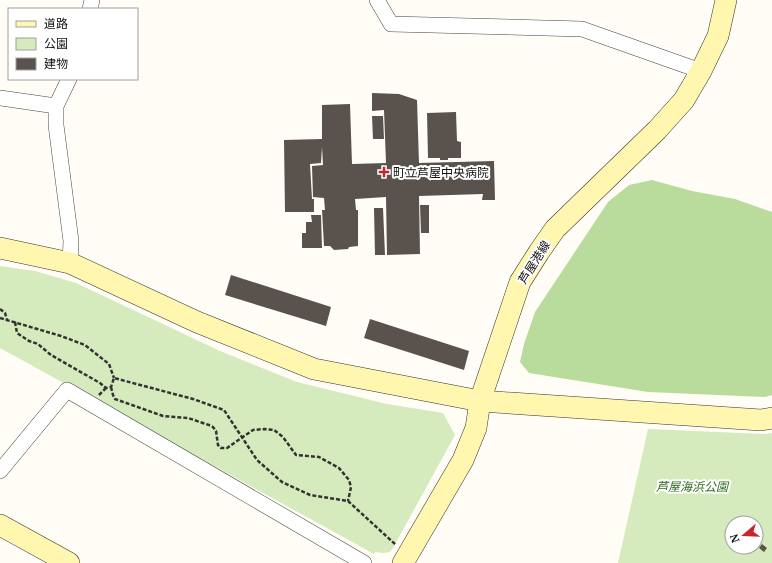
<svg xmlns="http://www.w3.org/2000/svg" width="772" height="563" font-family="'PT Serif','Noto Sans JP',serif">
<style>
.green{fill:#d5ebbd;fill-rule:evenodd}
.forest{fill:#b9dc9c}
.building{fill:#5a524d}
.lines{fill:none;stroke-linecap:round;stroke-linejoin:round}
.street-casing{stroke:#444;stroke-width:16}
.secondary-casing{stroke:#333;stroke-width:22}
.path{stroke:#333;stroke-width:2.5;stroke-dasharray:4 2;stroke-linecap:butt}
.street{stroke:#fff;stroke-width:15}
.secondary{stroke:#fff6b0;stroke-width:21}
.poi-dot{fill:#c4262e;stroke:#fff;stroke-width:1.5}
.labels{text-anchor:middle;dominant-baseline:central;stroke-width:4;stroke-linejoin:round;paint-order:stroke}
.poi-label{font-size:12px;fill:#111;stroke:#fff;text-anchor:start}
.street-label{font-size:12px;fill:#111;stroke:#fff}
.park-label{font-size:12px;font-style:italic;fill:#2f6b1f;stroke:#fff}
</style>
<rect width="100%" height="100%" fill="#fffdf5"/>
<path class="green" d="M0,266l35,5 41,12 144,68 77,31 90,22 56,9 12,22 -62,113 -3,4 -7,1 -8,-1 -1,2 -374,-206z
M648,429l116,5 8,-1v130h-154zM732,523h24v24h-24z"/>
<path class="forest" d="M652,180l40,11 43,8 37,13v183l-7,2 -117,-5 -119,-19 -9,-11 4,-18 11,-32 73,-110 21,-17z"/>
<path class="building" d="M372,93l27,1 18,6 2,63 75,-2 1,39h-13l1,-6 -64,2 1,58 -33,1 -1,-58 -31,2 1,11h2v36l-9,1 -1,2 -14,1 -4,-4h-6l-2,-36h3l-1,-12 -11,-1 -1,-31 11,-1 -1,-18 -1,16 -11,1 2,35h2v13h-29l-1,-72 38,-1v-34l28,-1 2,60 34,-1 -2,-53 -12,1z
M456,112l1,29 4,1v16h-13v2h-8v-2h-12l-1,-45z
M372,116h11l1,23h-11z
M420,205h9v28h-8z
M374,208h9l2,47h-10z
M311,215h10l1,33h-20v-15h4v-11h6z
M231,275l100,32 -5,19 -101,-31z
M370,319l99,32 -5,19 -100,-32z
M762,544l5,4 -3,4 -5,-4z"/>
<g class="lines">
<g class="street-casing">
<path id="street" d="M377,0l14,24 191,5 119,42
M90,9l2,-9
M69,79l-13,27v19l15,116 -1,22
M0,98l56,8
M0,471l67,-81 297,173"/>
</g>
<g class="secondary-casing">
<path id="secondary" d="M0,248l70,15 127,59 117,47 166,32 281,19 11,-2
M0,525l69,38
M403,563l60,-103 13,-32 4,-27 40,-119 19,-30 16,-23 102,-99 27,-30 17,-29 17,-35 8,-36"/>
</g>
<path class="path" d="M0,309l5,4 2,7
M0,318l61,18 24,9 24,19 5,14
M15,322l2,11 12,8 9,3 13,11 49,28 6,5 5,-1 3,-9 79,21 31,11 33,50 25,22 28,13 38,6 48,44
M111,387l2,8 2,4 48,17 25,2 21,7 4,2 3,4 2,14 3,3h6l26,-18 12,-1 9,1 9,7 13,18 23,2 20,11 10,12 2,7 -3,14
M99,395l7,-7"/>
<use href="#street" class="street"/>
<use href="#secondary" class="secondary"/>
</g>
<path class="poi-dot" d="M382 166h4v4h4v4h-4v4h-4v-4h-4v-4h4z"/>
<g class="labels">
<g class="poi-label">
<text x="393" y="172">町立芦屋中央病院</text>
</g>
<g class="street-label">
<text transform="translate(534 262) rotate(-58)">芦屋港線</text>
</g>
<g class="park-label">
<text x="692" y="486">芦屋海浜公園</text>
</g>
</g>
<rect x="8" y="8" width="130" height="72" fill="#ffffff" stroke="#a0a0a0"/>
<rect x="16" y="21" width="20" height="6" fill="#fff6b0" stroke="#a0a0a0"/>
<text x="44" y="28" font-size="12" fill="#111111">道路</text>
<rect x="16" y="38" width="20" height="12" fill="#d5ebbd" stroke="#a0a0a0"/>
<text x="44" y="48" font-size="12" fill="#111111">公園</text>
<rect x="16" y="58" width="20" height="12" fill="#5a524d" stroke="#a0a0a0"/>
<text x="44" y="68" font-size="12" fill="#111111">建物</text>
<g transform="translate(744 535) rotate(251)"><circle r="19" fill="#ffffff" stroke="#a0a0a0"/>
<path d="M0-3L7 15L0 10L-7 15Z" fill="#c4262e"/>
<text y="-6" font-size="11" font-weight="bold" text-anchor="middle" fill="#111111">N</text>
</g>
</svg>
